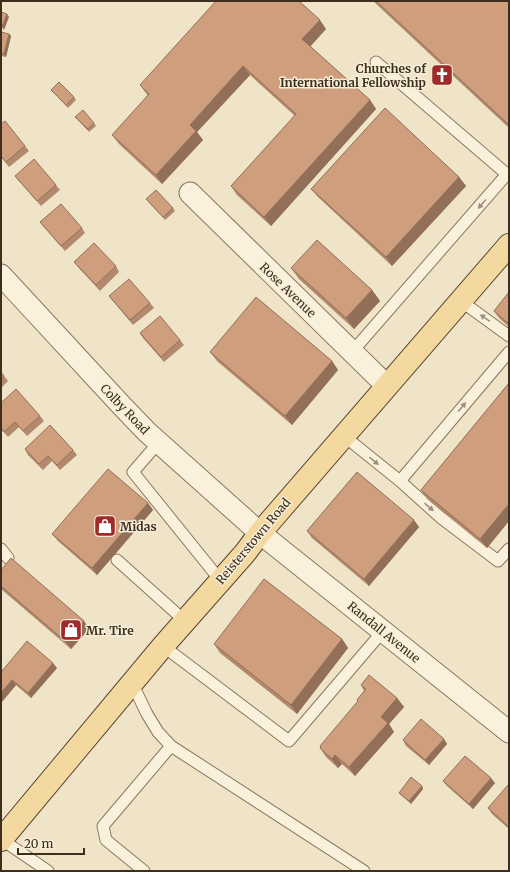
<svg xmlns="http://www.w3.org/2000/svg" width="510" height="872" font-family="Merriweather,serif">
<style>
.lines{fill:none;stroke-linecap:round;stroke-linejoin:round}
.service-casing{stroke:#8d765c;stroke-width:13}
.minor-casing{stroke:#8d765c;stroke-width:23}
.primary-casing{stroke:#5b4430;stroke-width:24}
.service{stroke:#faf1dc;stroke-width:11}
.minor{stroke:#faf1dc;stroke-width:21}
.primary{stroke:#f3d9a0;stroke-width:22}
.wall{fill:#b2896c}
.shaded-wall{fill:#916f58}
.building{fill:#cf9f7d;stroke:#916f58}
.oneway{fill:#9c907e}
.labels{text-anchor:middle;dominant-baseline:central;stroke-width:3;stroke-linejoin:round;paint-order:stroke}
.poi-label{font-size:12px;font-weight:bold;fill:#3d2e20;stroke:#f7eed8;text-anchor:start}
.street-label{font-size:12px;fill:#3d2e20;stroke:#f7eed8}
</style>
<rect width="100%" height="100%" fill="#f0e4c8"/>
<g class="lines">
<g class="service-casing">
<path id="service" d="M376,62l133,114
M461,301l48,35
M352,352l155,-178
M344,436l56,45 109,-129
M159,442l-26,30 87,108
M400,481l40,36 58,44 11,-12
M1,549l7,9
M117,560l68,61
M163,646l126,95 94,-110
M132,683l15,31 11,18 13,14 193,125
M1,839l47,32
M144,871l-38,-31 -3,-14 68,-80"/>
</g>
<g class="minor-casing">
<path id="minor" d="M190,193l197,193
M1,275l121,131 25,26 113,101 249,199"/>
</g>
<g class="primary-casing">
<path id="primary" d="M1,840l162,-194 82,-93 15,-20 249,-288"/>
</g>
<use href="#service" class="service"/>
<use href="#minor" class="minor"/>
<use href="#primary" class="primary"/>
</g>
<path class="wall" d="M373,1h136v127z
M326,29l-16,17 60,54 6,9 -105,117 -34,-31 -6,-9 64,-70 -45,-41 -53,57 6,8 -41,44 -43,-40 -7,-9 36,-39 -8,-11z
M1,32l8,2 2,2 -5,21 -5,-1z
M51,90l23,7 2,3 -8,8z
M75,117l19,6 2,3 -7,6z
M1,124l24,22 4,5 -20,16 -8,-10z
M15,176l41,9 4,5 -19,16 -22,-25z
M459,177l7,9 -74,80 -74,-69 -7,-8z
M146,199l27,9 2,3 -10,9z
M40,222l42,6 3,5 -20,18 -21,-24z
M74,262l42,4 3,6 -19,19 -22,-24z
M291,268l81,22 8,11 -26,28 -55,-50z
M509,292v35l-10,-9 -5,-7z
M109,296l41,7 4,5 -21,17 -20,-24z
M140,333l40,7 4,5 -20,17 -21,-24z
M210,352l122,9 6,9 -46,55 -75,-64z
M1,372l7,9 -7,7z
M509,383v138l-22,27 -60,-49 -6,-9z
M1,403l39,13 4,5 -17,15 -8,-9 -11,10 -7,-8z
M25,449l48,1 4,5 -17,15 -8,-9 -9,9 -15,-15z
M148,503l5,7 -56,65 -39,-34 -6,-7z
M419,527l-50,59 -57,-48 -5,-7z
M1,570l83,51 5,8 -18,20 -70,-60z
M342,639l6,9 -51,66 -77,-61 -6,-9z
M57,668l-26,30 -15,-13 -15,18v-32h1z
M361,685l36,13 7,9 -15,17 5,8 -39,44 -13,-12 -4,4 -12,-11 -6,-9 38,-46 -1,-2 7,-9z
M444,739l3,5 -18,21 -23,-19 -3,-6z
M443,781l52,2 -22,26 -26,-23z
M422,786l1,3 -12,15 -10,-9 -2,-2z
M509,786v43l-17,-15 -4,-6z"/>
<path class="shaded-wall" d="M7,14l2,3 -5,13 -2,-3z
M320,20l6,9 -17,19 -7,-9z
M9,34l2,2 -5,21 -2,-3z
M243,66l7,9 -53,57 6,8 -41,44 -6,-9 34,-50z
M370,100l6,9 -105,117 -7,-9z
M459,177l7,9 -74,80 -6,-9z
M372,290l8,11 -26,28 -8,-11z
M332,361l6,9 -46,55 -7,-9z
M148,503l5,7 -56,65 -5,-7z
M509,504v17l-22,27 -7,-9z
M414,520l5,7 -50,59 -5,-7z
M84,621l5,8 -18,20 -5,-7z
M342,639l6,9 -51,66 -6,-9z
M53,663l4,5 -26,30 -3,-5z
M12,680l4,5 -15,18v-10z
M397,698l7,9 -15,17 5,8 -39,44 -6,-9 32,-50z
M444,739l3,5 -18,21 -4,-5z
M335,755l7,9 -4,4 -6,-9z
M491,778l4,5 -22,26 -4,-5z
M422,786l1,3 -12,15 -2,-3z"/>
<path class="building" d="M216,1h83l21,19 -18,19 68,61 -106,117 -33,-31 65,-72 -53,-48 -53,59 6,6 -40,44 -44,-40 37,-41 -9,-9z
M376,1h133v124z
M1,12l6,2 -5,13h-1z
M1,32l8,2 -5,20 -3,-1z
M59,82l15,15 -8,8 -15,-15z
M385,108l74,69 -73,80 -75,-68z
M83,110l11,13 -6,6 -13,-12z
M5,121l20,25 -19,16 -5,-6v-32z
M34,159l22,26 -19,16 -22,-25z
M156,190l17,18 -10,9 -17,-18z
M61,204l21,24 -21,18 -21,-24z
M317,240l55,50 -26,28 -55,-50z
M94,243l22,23 -20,19 -22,-23z
M129,279l21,24 -20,17 -21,-24z
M509,292v32l-15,-13z
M256,297l76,64 -47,55 -75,-64z
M160,316l20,24 -19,17 -21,-24z
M1,372l3,4 -3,3z
M509,383v121l-29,35 -59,-49z
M16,389l24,27 -17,15 -8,-9 -11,10 -3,-4v-25z
M50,425l23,25 -16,15 -9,-9 -9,8 -14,-15z
M108,469l40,34 -56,65 -40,-34z
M357,472l57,48 -50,59 -57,-48z
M11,558l73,63 -18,21 -65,-56v-16z
M264,579l78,60 -51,66 -77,-61z
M27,641l26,22 -25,30 -16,-13 -11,13v-22h1z
M369,675l28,23 -16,19 7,6 -39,44 -14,-12 -3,4 -12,-11 1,-2h-1l38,-45 -1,-1 9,-11 -5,-4z
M421,719l23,20 -19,21 -22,-20z
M465,756l26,22 -22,26 -26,-23z
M411,777l11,9 -13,15 -10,-8z
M508,785l1,1v41l-21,-19z"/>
<defs><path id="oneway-solid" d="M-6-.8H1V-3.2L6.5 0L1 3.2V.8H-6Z"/></defs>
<g class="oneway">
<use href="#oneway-solid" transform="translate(482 204) rotate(131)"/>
<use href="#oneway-solid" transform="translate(485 318) rotate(-145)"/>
<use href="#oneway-solid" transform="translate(462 407) rotate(-50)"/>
<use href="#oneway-solid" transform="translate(374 461) rotate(39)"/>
<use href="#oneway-solid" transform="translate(429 507) rotate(41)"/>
</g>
<defs>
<g id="church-square" transform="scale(1.15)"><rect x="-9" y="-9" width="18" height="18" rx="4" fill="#9e2a2b" stroke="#f7eed8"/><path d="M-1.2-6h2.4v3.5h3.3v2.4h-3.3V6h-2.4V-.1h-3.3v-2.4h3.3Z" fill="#fff"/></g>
<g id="shop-square" transform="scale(1.15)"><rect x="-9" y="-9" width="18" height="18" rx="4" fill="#9e2a2b" stroke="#f7eed8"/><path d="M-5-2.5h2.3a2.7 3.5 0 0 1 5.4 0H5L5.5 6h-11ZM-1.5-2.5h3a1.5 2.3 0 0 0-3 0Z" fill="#fff"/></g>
</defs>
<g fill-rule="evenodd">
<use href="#church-square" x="442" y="75"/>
<use href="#shop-square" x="105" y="526"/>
<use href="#shop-square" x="71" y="630"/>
</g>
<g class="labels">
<g class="poi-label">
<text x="426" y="68" text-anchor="end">Churches of<tspan x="426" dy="14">International Fellowship</tspan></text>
<text x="120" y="526">Midas</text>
<text x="86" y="630">Mr. Tire</text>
</g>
<g class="street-label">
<text transform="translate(288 290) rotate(44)">Rose Avenue</text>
<text transform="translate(125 409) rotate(46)">Colby Road</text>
<text transform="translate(253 541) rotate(-50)">Reisterstown Road</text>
<text transform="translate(384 632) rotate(39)">Randall Avenue</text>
</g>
</g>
<rect width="510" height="872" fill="none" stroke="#3d2e20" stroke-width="4"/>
<path d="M18 848v6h66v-6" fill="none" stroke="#3d2e20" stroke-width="2"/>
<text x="24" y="848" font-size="12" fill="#3d2e20" stroke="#f7eed8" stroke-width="3" paint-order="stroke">20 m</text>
</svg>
